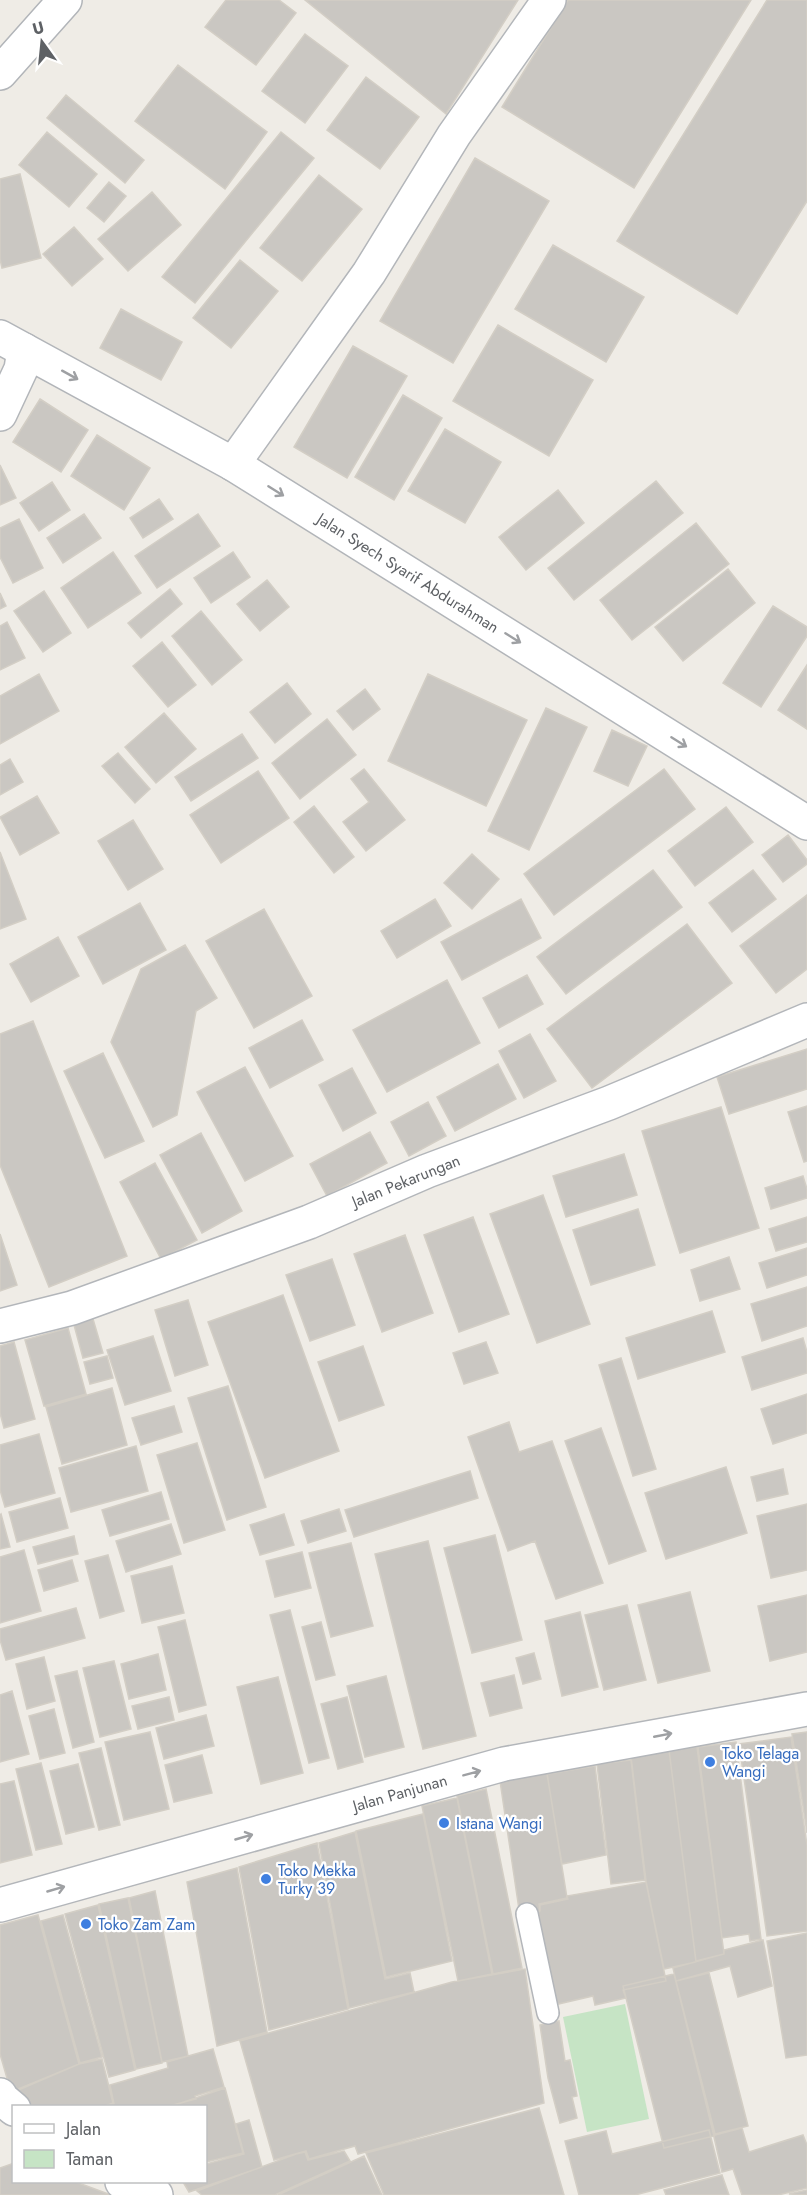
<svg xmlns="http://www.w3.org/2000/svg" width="807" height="2195" font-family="Jost,sans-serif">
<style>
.green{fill:#c6e4c5}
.building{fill:#cac7c2;stroke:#d3cec5;stroke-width:1.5}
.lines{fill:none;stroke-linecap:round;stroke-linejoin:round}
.lane-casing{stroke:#b3b6ba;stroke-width:24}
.street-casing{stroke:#b3b6ba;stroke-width:36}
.secondary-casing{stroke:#b2b5b9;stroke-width:36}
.lane{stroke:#fff;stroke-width:21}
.street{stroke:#fff;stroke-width:33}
.secondary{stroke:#fff;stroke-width:33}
.oneway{stroke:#9ea0a3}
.shop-dot{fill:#3f7fe0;stroke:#fff;stroke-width:2}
.labels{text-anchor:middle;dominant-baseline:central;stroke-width:4.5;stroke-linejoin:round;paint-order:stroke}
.street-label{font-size:16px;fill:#5e6165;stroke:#fff}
.shop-label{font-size:16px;fill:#366cbe;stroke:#fff;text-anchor:start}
</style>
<rect width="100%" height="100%" fill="#efece6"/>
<path class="green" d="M625,2004l24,115 -62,13 -24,-115z"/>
<path class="building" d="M226,0h53l17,13 -40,52 -51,-38z
M305,0h213l-72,114z
M568,0h183l-117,188 -132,-81z
M767,0h40v201l-70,113 -120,-73z
M305,34l43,32 -43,57 -43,-32z
M178,65l89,67 -42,57 -90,-68z
M366,77l53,40 -39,52 -53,-39z
M66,95l78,65 -19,23 -78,-65z
M47,132l50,42 -28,33 -50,-42z
M281,132l33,26 -119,145 -33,-26z
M475,158l74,43 -96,162 -73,-42z
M20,174l21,84 -39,10 -2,-9v-80z
M319,175l43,34 -60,72 -42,-33z
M109,182l17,14 -22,26 -17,-14z
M152,192l29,33 -53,46 -30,-32z
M74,227l29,32 -31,27 -29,-32z
M553,245l91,52 -38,65 -91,-53z
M240,260l38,31 -47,57 -38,-30z
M121,309l61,33 -21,38 -61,-32z
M498,325l95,55 -44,76 -96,-55z
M353,346l54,30 -60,102 -53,-31z
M403,395l39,23 -48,82 -39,-23z
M40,399l48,31 -27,42 -48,-30z
M445,429l56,33 -36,61 -57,-32z
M97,435l53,33 -26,42 -53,-34z
M0,465l16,33 -16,7z
M656,481l27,32 -109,87 -26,-32z
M52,482l18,28 -31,21 -19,-28z
M558,490l26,33 -58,47 -27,-33z
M159,499l14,20 -30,19 -13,-20z
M84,514l17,24 -38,25 -16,-25z
M198,514l22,32 -63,42 -22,-32z
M19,519l24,49 -30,15 -13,-26v-29z
M696,523l33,41 -97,76 -32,-40z
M113,552l28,41 -53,35 -27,-40z
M233,552l17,25 -39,26 -17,-25z
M728,569l27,34 -72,58 -28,-34z
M267,580l22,27 -29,24 -23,-27z
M170,589l12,15 -41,34 -13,-15z
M44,591l27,42 -28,19 -29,-41z
M0,593l6,13 -6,3z
M773,606l34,21v9l-46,71 -38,-24z
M201,611l41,49 -30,25 -40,-49z
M7,622l18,36 -25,12v-44z
M162,642l34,43 -28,22 -35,-41z
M807,665v64l-29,-19z
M39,674l20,37 -59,33v-48z
M428,674l99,46 -41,86 -98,-45z
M287,683l24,31 -36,29 -25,-31z
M365,689l15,20 -27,21 -16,-19z
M546,708l41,19 -58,123 -41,-19z
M164,713l32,36 -40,34 -31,-36z
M327,719l29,36 -56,44 -28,-36z
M612,730l35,16 -19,40 -34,-15z
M242,734l16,24 -67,43 -16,-24z
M118,753l32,36 -15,14 -33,-37z
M10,759l13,23 -23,13v-30z
M364,769l41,51 -39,31 -23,-29 26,-20 -18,-23z
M664,769l31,40 -141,106 -30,-41z
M258,771l31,47 -68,45 -31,-48z
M37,796l22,37 -39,22 -20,-38z
M314,806l40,51 -20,16 -40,-51z
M726,807l27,35 -58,44 -27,-35z
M133,820l30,49 -35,21 -30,-49z
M788,835l19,25v4l-24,18 -21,-27z
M0,852l26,67 -26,10z
M472,854l27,25 -27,30 -28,-26z
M653,870l29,37 -116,87 -29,-37z
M753,870l23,29 -44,33 -23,-29z
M807,895v74l-31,24 -36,-47z
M435,899l16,27 -54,32 -16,-27z
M521,899l20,39 -79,42 -21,-38z
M140,903l26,47 -63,34 -25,-47z
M264,909l48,87 -58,32 -48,-87z
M687,924l45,59 -140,105 -45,-59z
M58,937l21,39 -48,26 -21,-38z
M185,945l32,53 -21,13 -19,104 -24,12 -42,-85 30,-73z
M527,975l16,29 -44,24 -16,-30z
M447,980l33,63 -93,49 -34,-62z
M302,1020l21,40 -53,28 -21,-40z
M33,1021l94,235 -78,31 -49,-122v-131z
M530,1034l26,47 -32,17 -25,-47z
M807,1049v40l-78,25 -12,-37z
M103,1053l41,88 -39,17 -41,-87z
M498,1064l18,35 -61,32 -18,-34z
M245,1067l48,89 -48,25 -48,-89z
M352,1068l24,45 -33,18 -24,-46z
M428,1102l18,34 -37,20 -18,-34z
M807,1106v55l-3,1 -16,-50z
M721,1107l38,121 -79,25 -38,-122z
M370,1132l17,31 -60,33 -17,-32z
M201,1133l41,78 -40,22 -42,-78z
M624,1154l13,41 -71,22 -13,-41z
M155,1163l42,77 -36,19 -41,-77z
M803,1176l4,13v9l-36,11 -6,-21z
M543,1195l47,129 -53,19 -47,-129z
M638,1209l17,56 -64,20 -18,-55z
M473,1217l36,97 -50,18 -35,-97z
M807,1217v25l-31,9 -7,-22z
M0,1234l17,51 -17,6z
M405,1235l28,78 -51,19 -28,-78z
M807,1248v27l-40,13 -8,-25z
M729,1257l11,32 -40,12 -9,-31z
M332,1259l23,66 -45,16 -24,-66z
M807,1287v39l-45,15 -11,-37z
M283,1295l56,156 -74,27 -57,-156z
M188,1300l20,65 -33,11 -20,-66z
M712,1311l13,41 -87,27 -12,-41z
M93,1319l10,34 -20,5 -9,-33z
M68,1328l18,66 -42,12 -19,-66z
M153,1336l18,55 -46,14 -18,-55z
M803,1338l4,14v21l-55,17 -10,-33z
M14,1342l21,77 -31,9 -4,-15v-67z
M486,1342l12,31 -34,11 -11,-31z
M363,1346l21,59 -45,16 -21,-59z
M107,1356l6,22 -23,6 -6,-22z
M621,1358l35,111 -23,7 -34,-111z
M228,1386l38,121 -39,13 -39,-122z
M112,1388l15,57 -65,19 -16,-57z
M807,1394v39l-34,11 -12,-35z
M174,1406l8,26 -41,13 -9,-27z
M509,1422l10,30 33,-11 51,142 -47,16 -21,-58 -27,10 -40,-114z
M601,1428l45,123 -37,13 -44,-123z
M39,1434l16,59 -50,14 -5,-17v-45z
M197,1443l28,87 -41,13 -27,-88z
M136,1446l12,45 -77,21 -12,-44z
M726,1467l21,66 -81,26 -21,-66z
M783,1469l5,25 -31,7 -6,-24z
M470,1471l8,27 -124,39 -9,-27z
M161,1492l8,27 -59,17 -8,-26z
M60,1498l8,30 -51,14 -8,-30z
M807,1504v66l-36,8 -14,-62z
M339,1509l7,22 -38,12 -7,-22z
M1,1514l9,33 -10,2v-34z
M284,1514l10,31 -34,10 -10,-30z
M171,1524l10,30 -55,18 -10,-31z
M495,1535l27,105 -50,13 -28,-105z
M74,1536l4,18 -40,10 -5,-17z
M428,1541l48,195 -53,13 -48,-195z
M351,1543l22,83 -42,11 -22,-84z
M24,1550l17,61 -41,12v-66z
M302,1552l9,36 -36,9 -9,-36z
M108,1555l16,56 -24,7 -15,-57z
M72,1560l6,21 -34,10 -6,-21z
M172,1566l12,47 -42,10 -11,-47z
M690,1592l20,79 -52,12 -20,-78z
M807,1595v57l-37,9 -12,-55z
M627,1605l19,75 -42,10 -19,-75z
M76,1608l9,30 -79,22 -6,-20v-11z
M290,1610l39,148 -20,5 -39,-148z
M580,1612l18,75 -36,9 -17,-75z
M185,1620l21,85 -27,7 -21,-85z
M321,1622l14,53 -19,5 -14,-53z
M534,1653l7,26 -18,5 -7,-26z
M158,1654l8,36 -37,9 -8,-35z
M44,1657l11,44 -28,8 -11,-45z
M114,1661l17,68 -31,8 -17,-69z
M77,1671l17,71 -21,6 -18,-72z
M514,1675l8,33 -32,8 -9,-33z
M386,1676l18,71 -39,10 -18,-71z
M278,1677l25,96 -42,11 -24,-97z
M12,1691l17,63 -29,8v-67z
M169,1697l5,23 -36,9 -6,-23z
M347,1697l16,65 -25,7 -17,-65z
M54,1709l11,44 -25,6 -11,-43z
M206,1715l8,31 -50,13 -8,-31z
M150,1732l19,77 -45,11 -19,-78z
M807,1732v101l-15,-99z
M791,1737l16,108v86l-40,5 -28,-192z
M668,1742l28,220 -32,7 -18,-88 -16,-133z
M736,1742l25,197 -11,2 -1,-7 -27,4 -24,-191z
M697,1747l27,207 -28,7 -27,-211z
M101,1748l19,77 -21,5 -20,-77z
M202,1755l10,38 -38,9 -9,-37z
M631,1760l14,120 -34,4 -14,-120z
M41,1763l21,81 -26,6 -20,-81z
M78,1764l16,63 -28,7 -16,-63z
M595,1766l11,89 -44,9 -15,-90z
M547,1773l20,125 -28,6 1,7 -20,5 -20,-135z
M14,1781l18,74 -32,8v-79z
M486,1789l36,179 -29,6 -36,-178z
M457,1798l35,176 -34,7 -36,-175z
M423,1814l29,147 -66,16 -30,-146z
M355,1832l30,147 25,-6 4,19 -65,16 -30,-165z
M317,1843l31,166 -79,21 -30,-163z
M237,1868l30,164 -50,14 -30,-164z
M646,1882l20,99 -43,9 3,8 -31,7 -2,-9 -39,9 -20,-92 6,-2v-6l28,-6 -1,-3z
M155,1891l33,165 -26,6 -33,-164z
M128,1898l34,165 -26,6 -37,-165z
M98,1905l37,165 -26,7 -44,-163z
M38,1915l41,149 -68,28 -11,-38v-129z
M63,1915l39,142 -22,6 -39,-142z
M807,1933v122l-21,3 -19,-117z
M763,1940l9,46 -34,11 -8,-31 -54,15 -3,-13 51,-14v-4z
M525,1969l19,134 -186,51 -3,-8 -46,13 -3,-8 -32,9 -34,-119 212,-59z
M709,1973l39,153 -33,8 -39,-153z
M674,1974l40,162 -50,12 -41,-162z
M559,2021l6,40 5,-1 7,36 -5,1 5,21 -17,5 -12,-45 -8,-53z
M213,2049l11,38 -29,9 1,3 -27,7h-61l6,-2 -4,-19 58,-17 -1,-6z
M102,2059l11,44 -8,3h-74l-15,-15 63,-27z
M225,2088l18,65 -37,9v-56h-34z
M539,2108l25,87h-180l-18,-42z
M249,2120l13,47 -73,25 -6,-10h23v-18l38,-10 -8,-30z
M742,2128l7,24 54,-17 4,10v43l-29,7h-36l-9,-26 -11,3 -8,-35 1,-2z
M709,2130l11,43 -85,22h-56l-14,-54 41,-10 6,23z
M344,2151l6,10 -75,34h-73l-5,-4 99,-37 9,-2 3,8z
M364,2156l18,39h-104z
M14,2163v19h62l35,13h-111v-27z
M722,2175l7,20h-63l-2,-5z
M807,2190v5l-18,-1z"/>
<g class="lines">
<g class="lane-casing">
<path id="lane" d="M527,1914l21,99"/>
</g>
<g class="street-casing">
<path id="street" d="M0,414l21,-45 3,-19
M233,464l136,-191 85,-138 95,-135
M0,1326l72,-18 237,-86 118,-51 182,-68 198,-83
M0,1905l504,-141 303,-55
M0,2095l1,3 13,11
M122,2182l34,13"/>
</g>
<g class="secondary-casing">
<path id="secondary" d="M0,73l65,-73
M0,337l233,127 574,359"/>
</g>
<use href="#lane" class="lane"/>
<use href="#street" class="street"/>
<use href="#secondary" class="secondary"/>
</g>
<defs><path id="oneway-shaft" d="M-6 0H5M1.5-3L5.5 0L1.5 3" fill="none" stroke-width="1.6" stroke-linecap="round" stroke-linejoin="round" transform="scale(1.5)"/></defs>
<g class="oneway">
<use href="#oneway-shaft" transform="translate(70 375) rotate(29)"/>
<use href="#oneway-shaft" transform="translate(276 491) rotate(32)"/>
<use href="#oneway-shaft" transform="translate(513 638) rotate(32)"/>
<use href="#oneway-shaft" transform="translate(679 742) rotate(32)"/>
<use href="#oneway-shaft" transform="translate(663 1735) rotate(-11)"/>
<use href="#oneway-shaft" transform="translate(472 1773) rotate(-15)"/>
<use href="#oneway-shaft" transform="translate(244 1837) rotate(-16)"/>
<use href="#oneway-shaft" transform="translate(56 1889) rotate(-16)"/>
</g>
<g class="shop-dot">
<circle cx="710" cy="1762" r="6"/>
<circle cx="444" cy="1823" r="6"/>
<circle cx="266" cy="1879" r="6"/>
<circle cx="86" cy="1924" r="6"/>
</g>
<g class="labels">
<g class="street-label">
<text transform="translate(408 573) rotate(32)">Jalan Syech Syarif Abdurahman</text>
<text transform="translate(406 1181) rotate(-22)">Jalan Pekarungan</text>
<text transform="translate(400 1793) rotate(-16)">Jalan Panjunan</text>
</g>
<g class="shop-label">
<text x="722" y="1753">Toko Telaga<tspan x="722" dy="18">Wangi</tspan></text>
<text x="456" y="1823">Istana Wangi</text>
<text x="278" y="1870">Toko Mekka<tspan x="278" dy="18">Turky 39</tspan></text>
<text x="98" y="1924">Toko Zam Zam</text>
</g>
</g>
<rect x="12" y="2105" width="195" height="78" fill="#ffffff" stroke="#bfc0c1" stroke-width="1.5"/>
<rect x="24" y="2124" width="30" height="9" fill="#ffffff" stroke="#bfc0c1" stroke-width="1.5"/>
<text x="66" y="2135" font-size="18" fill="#5e6165">Jalan</text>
<rect x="24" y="2150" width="30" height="18" fill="#c6e4c5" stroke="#bfc0c1" stroke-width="1.5"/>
<text x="66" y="2165" font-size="18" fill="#5e6165">Taman</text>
<g transform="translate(42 42) rotate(345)" stroke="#ffffff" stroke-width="4.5" paint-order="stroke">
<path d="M0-4.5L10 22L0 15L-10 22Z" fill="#5e6165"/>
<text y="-9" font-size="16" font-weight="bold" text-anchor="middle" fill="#5e6165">U</text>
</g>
</svg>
